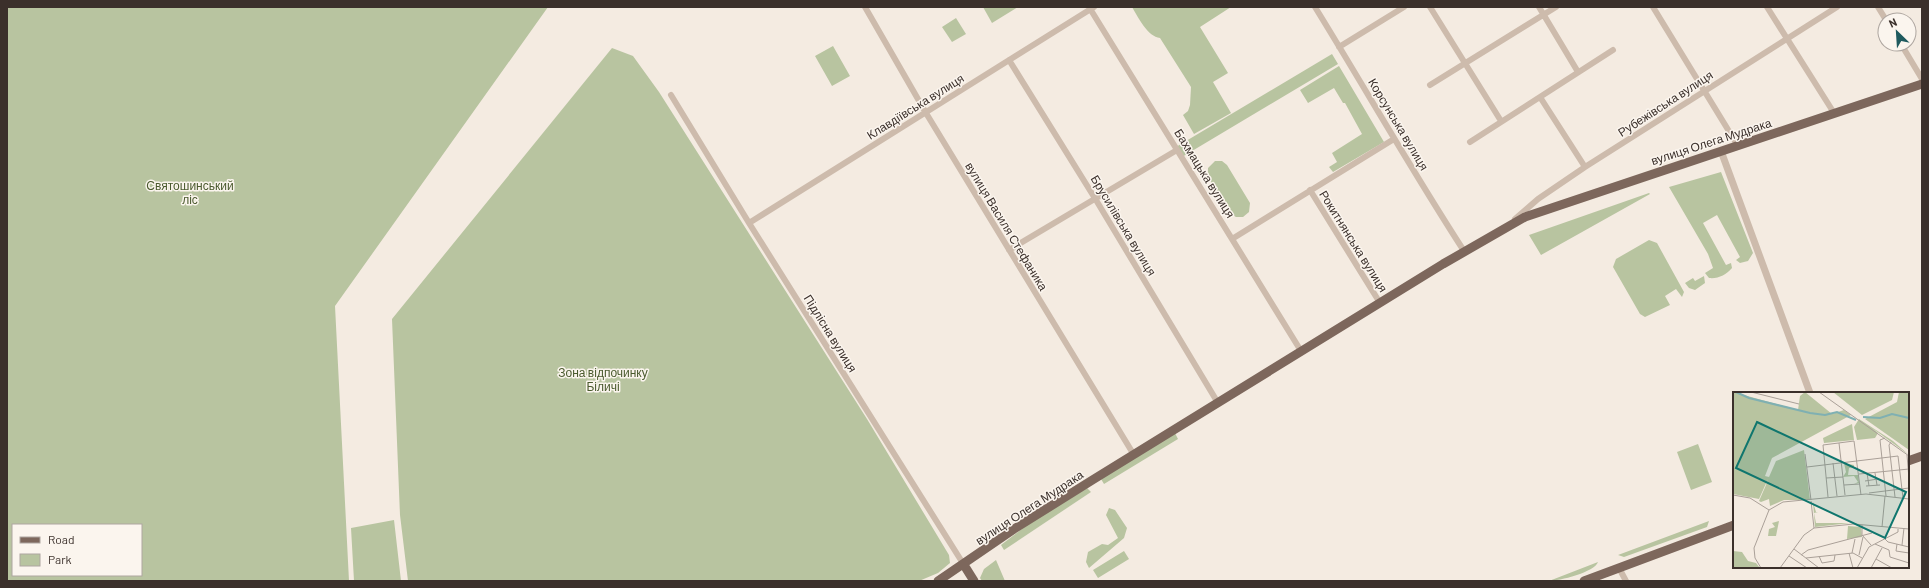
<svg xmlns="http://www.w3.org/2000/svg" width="1929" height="588" font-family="Barlow,sans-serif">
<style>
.green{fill:#b8c4a0;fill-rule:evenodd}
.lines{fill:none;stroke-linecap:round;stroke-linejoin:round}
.minor{stroke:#cdbbac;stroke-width:6}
.tertiary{stroke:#cdbbac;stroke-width:7}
.primary{stroke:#7d675c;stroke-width:9}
.labels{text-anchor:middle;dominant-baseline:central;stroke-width:3;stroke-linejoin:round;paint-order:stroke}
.street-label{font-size:12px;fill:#3b302b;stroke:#fbf5ee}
.park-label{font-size:12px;fill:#4a5a2e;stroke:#fbf5ee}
.inset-river{fill:none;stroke:#7fb0b2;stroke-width:2}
.inset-road{fill:none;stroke:#aaa098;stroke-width:1}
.view{fill:#0f766e;fill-opacity:0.15;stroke:#0f766e;stroke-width:2}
.inset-edge{fill:none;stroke:#3b302b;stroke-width:2}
</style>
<rect width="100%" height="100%" fill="#f4ebe1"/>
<path class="green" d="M7,7h541l-213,299 14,275h-342zM13,525h128v50h-128z
M983,7h35l-26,16z
M1132,7h99l-31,20 28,46 -15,9 18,31 -37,21 -11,-19 5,-4 2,-6 1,-18 -31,-49c-12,-1 -22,-21 -28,-31z
M956,18l10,16 -14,8 -10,-15z
M833,46l17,30 -18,10 -17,-30z
M612,48l21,8 26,36 208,327 82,136 1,8 -12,10 -19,8h-511l-8,-66 -8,-196z
M1332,54l6,10 -156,93 -6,-10z
M1339,66l45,76 -51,30 -4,-5 8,-5 -5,-9 30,-19 -17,-31h-2l-9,-15 -26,15 -8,-13z
M1215,161h7l5,4 23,38 -1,9 -6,5h-7l-5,-3 -23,-37v-9z
M1721,172l32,81 -5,8 -8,2 -4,-3 4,-3 -23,-42 -14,8 23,42 5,-2 1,5c-6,7 -14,11 -23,10l-4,-5 8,-5 -5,-14 -39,-67z
M1649,193l1,1 -109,61 -12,-20z
M1649,240l8,3 27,49 -2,5 -6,-8 -11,7 5,9 -25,12 -5,-3 -27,-47 3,-8z
M1704,276l1,7 -10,7 -6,-2 -4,-5 8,-5 2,3z
M1175,433l3,6 -74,45 -3,-5z
M1698,444l14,38 -21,8 -14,-38z
M1087,488l4,4 -87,58 -3,-5 26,-20z
M1109,508l6,2 12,18 -3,10 -35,30 -3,-6 2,-10 14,-8 6,1 10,-7 -12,-23z
M394,520l7,61h-47l-3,-53z
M1709,521l-2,6 -83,30 -6,-2z
M1124,551l5,8 -31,19 -5,-8z
M996,560l9,21h-23l-2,-3 4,-9z
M1598,562c-3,10 -39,19 -49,19z"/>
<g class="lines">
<path class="minor" d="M865,7l61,106 208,342
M1089,7l212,344
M1315,7c50,81 97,164 149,244
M1430,7l71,114
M1539,7l39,65
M1653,7l85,139
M1767,7l67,106
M1878,7l8,13
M1901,44l21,35
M1339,47l65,-40
M1009,60l87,140 122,203
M1430,85l126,-78
M671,95l78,128 215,342
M1540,97l45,70
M1470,142l143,-92
M1310,190l70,113
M1515,219l23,-20 47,-32 252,-160
M749,223l345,-216
M1232,239l162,-100
M1009,250l168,-100
M1619,568l7,13"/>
<path class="tertiary" d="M1721,151l89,242"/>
<path class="primary" d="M1908,461l14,-5
M964,565l10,16
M938,581l76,-52 80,-50 349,-215 82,-47 397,-133
M1584,581l150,-56"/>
</g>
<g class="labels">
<g class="street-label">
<text transform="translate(1665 103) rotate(-33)">Рубежівська вулиця</text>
<text transform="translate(915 106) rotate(-32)">Клавдіївська вулиця</text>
<text transform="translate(1399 124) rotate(59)">Корсунська вулиця</text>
<text transform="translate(1711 141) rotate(-18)">вулиця Олега Мудрака</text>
<text transform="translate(1205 173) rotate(58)">Бахмацька вулиця</text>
<text transform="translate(1124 225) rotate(59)">Брусилівська вулиця</text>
<text transform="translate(1007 226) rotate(59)">вулиця Василя Стефаника</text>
<text transform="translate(1354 241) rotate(58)">Рокитнянська вулиця</text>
<text transform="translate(831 333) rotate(58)">Підлісна вулиця</text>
<text transform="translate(1029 507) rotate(-33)">вулиця Олега Мудрака</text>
</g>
<g class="park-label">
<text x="190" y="185">Святошинський<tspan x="190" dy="14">ліс</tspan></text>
<text x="603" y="372">Зона відпочинку<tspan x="603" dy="14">Біличі</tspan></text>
</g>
</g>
<g transform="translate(1733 392)">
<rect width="176" height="176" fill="#f4ebe1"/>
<path d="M0,0l65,18 2,-14 5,-4 27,22 12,-4 7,5 -79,43 -7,18 4,1 7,-16 28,-11 6,50h-26l-14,6 -1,-7 -8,3 -2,-1 7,-16 2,-6 -9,20 -26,-5zM100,0h61l-2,8 -30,15zM166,0h10v58l-44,-31 32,-17zM126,27l34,22 16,14 -37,-27 6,5 -3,5 -18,2 -3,-13zM119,32l2,16 -30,3 -1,-5zM111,71l10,2v2l-5,1 -1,7h10l1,8 -5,1 4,-2 -4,-6 -11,1 3,-5zM80,110l3,10h2l-4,1 2,10h34l-35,4zM46,129l-3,15h-8l1,-7 6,-2 -3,-4zM115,134l13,1 1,10 -15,2zM0,159l9,1 6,9 8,2 4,5h-27z" fill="#b8c4a0"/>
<path class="inset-river" d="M3,0l13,6 61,15 15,2 12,-3 19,8M130,25l17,1 12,-4 17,4"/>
<path class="inset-road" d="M18,0l48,12M86,0l90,64M152,46l-5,2 6,56M158,50l-2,3 6,52M106,51l6,52M72,62l6,46M174,63l2,24M165,64l5,42M100,71l4,33M74,75l91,-11M134,81l2,13M142,81l2,12M126,82l50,-5M93,86l17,-1M132,89l13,-2M111,93l16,-1M133,94l14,-1M136,101l40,-5M0,103l17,3 19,12 14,-8 83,-8 43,5M95,105l-5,-52 31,-4 7,54M78,109l3,27 40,-4 55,5M129,133v10l9,10M149,135l3,-31M152,147l3,3 21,5M142,152l14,6 1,7 19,6M164,152l-1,7 13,2M169,153l2,-17M61,157l25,19M116,161l4,15M119,161l3,-14M68,163l7,-5 64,-17M126,163l4,-18M56,164l18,12M86,164l3,7 12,-2 1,-6M73,166l47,-5 9,5M143,167l16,9M28,176l-6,-10 -1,-10 15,-38M47,176l24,-33 10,-7M124,176l12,-21 29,-15v-3M138,176l11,-20"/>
<path class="view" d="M24,30l149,70 -21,46 -149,-70z"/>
<rect width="176" height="176" class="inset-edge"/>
</g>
<rect width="1929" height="588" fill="none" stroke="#3b302b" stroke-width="16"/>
<rect x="12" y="524" width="130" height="52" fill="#fbf5ee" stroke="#aea6a0"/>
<rect x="20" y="537" width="20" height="6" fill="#7d675c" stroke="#aea6a0"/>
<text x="48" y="544" font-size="12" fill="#3b302b">Road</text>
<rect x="20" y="554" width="20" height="12" fill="#b8c4a0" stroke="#aea6a0"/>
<text x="48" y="564" font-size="12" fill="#3b302b">Park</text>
<g transform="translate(1897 32) rotate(335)"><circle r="19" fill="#fbf5ee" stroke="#aea6a0"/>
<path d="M0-3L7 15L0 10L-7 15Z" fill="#1f5a5e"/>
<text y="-6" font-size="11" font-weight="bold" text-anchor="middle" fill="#3b302b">N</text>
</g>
</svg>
